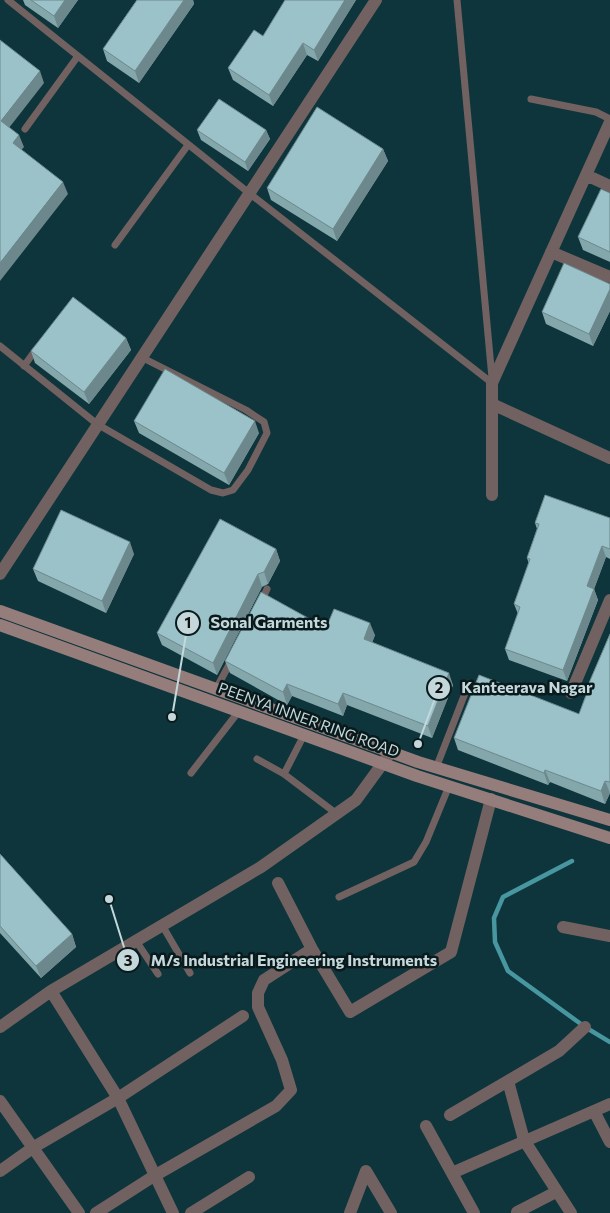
<svg xmlns="http://www.w3.org/2000/svg" width="610" height="1213" font-family="Commissioner,sans-serif">
<style>
.lines{fill:none;stroke-linecap:round;stroke-linejoin:round}
.stream{stroke:#4796a0;stroke-width:4.5}
.service{stroke:#716161;stroke-width:7}
.minor{stroke:#716161;stroke-width:12}
.tertiary{stroke:#716161;stroke-width:12}
.secondary{stroke:#957d7c;stroke-width:12}
.wall{fill:#84a7ac}
.shaded-wall{fill:#6c888c}
.building{fill:#9ac2c8;stroke:#6c888c}
.labels{text-anchor:middle;dominant-baseline:central;stroke-width:5;stroke-linejoin:round;paint-order:stroke}
.street-label{font-size:15px;fill:#c4d8db;stroke:#0a1a1c}
.leader{fill:none;stroke:#c4d8db;stroke-width:2}
.callout-dot{fill:#c4d8db;stroke:#0a1a1c;stroke-width:2}
.mark-label{font-size:15px;text-anchor:middle;font-weight:bold;fill:#111}
.callout-label{font-size:16px;text-anchor:middle;font-weight:bold;fill:#c4d8db;stroke:#0a1a1c;stroke-width:5;stroke-linejoin:round;paint-order:stroke}
</style>
<rect width="100%" height="100%" fill="#0e353b"/>
<g class="lines">
<path class="stream" d="M572,861l-69,36 -9,21 1,24 13,29 77,56 25,15"/>
<path class="service" d="M8,0l241,193 243,190
M457,0l35,378
M531,99l65,13 14,7
M25,129l53,-73
M115,245l73,-100
M0,346l97,78 114,66 12,3 10,-3 15,-20 19,-37 -3,-11 -18,-12 -105,-53
M24,366l13,-18
M261,602l6,-13
M216,689l15,-28
M304,735l-20,39 53,40
M257,759l27,15
M436,768l33,-85
M191,773l48,-62
M339,897l75,-35 12,-20 23,-56
M162,925l28,48
M136,941l22,33"/>
<path class="minor" d="M586,175l24,11
M551,252l59,25
M492,404l118,54
M492,495v-112l118,-261
M571,693l39,-93
M278,883l34,66 38,63 101,-60 40,-153
M563,927l47,9
M0,1101l79,112
M594,1111l16,31
M450,1115l58,-34
M426,1126l48,87
M0,1171l34,-24 84,-49 125,-82
M452,1173l158,-69
M517,1212l39,-20
M96,1213l58,-37 122,-70 15,-16 -9,-30 -24,-53v-14l6,-13 48,-31
M191,1213l58,-36
M350,1213l16,-42 25,42
M571,1213l-47,-73 -16,-59 51,-30 26,-24"/>
<path class="tertiary" d="M0,574l376,-574
M51,991l67,107 55,115
M0,1027l51,-36 210,-124 95,-67 32,-44"/>
<path class="secondary" d="M0,611l418,151 192,58
M0,625l417,151 193,62"/>
</g>
<path class="wall" d="M23,0h55l-20,28 -33,-23z
M137,0h56l1,4 -55,79 -32,-22 -4,-12z
M356,0l-38,61 -11,-6 -34,51 -40,-26 -5,-12 35,-32z
M197,130h69l4,9 -22,32 -47,-31z
M383,149l5,12 -51,80 -66,-41 -4,-12z
M610,193v69l-27,-12 -5,-13z
M610,284v27l-17,35 -47,-22 -4,-12z
M126,338l5,12 -42,54 -54,-41 -4,-12z
M134,421l125,12 -30,52 -90,-52z
M610,518v41l-4,-2 -12,32 4,11 -31,81 -58,-21 -4,-11 13,-35 -4,-10 15,-40 -2,-6 10,-29 -2,-6z
M276,549l4,12 -12,23 -6,3 -45,88 -55,-30 -5,-12z
M134,554l-28,59 -68,-32 -5,-12z
M326,628l49,7 -3,8 81,42 -21,53 -85,-33 -4,11 -51,-20 -5,9 -57,-32 -5,-12z
M610,634v159l-5,11 -55,-22 -2,3 -90,-35 -4,-12 125,-24 8,-22 -1,-2z
M0,854l72,80 4,13 -35,31 -41,-45z"/>
<path class="shaded-wall" d="M65,0h13l-20,28 -4,-12z
M184,0h9l1,4 -55,79 -4,-12z
M345,0h11l-38,61 -4,-11z
M303,43l4,12 -34,51 -4,-11z
M40,71l4,12 -39,50 -4,-12z
M266,130l4,9 -22,32 -3,-9z
M19,135l5,12 -7,8 -4,-12z
M383,149l5,12 -51,80 -4,-12z
M63,182l5,12 -68,87v-18z
M610,289v22l-17,35 -4,-12z
M126,338l5,12 -42,54 -5,-12z
M255,421l4,12 -30,52 -5,-12z
M130,542l4,12 -28,59 -4,-12z
M602,546l4,11 -13,35 1,-3 4,11 -31,81 -4,-11 24,-84z
M276,549l4,12 -12,23 -4,-12z
M258,574l4,13 -45,88 -4,-12z
M370,623l5,12 -7,17 -4,-13z
M449,673l4,12 -21,53 -4,-12z
M287,684l5,12 -5,9 -4,-13z
M343,693l4,12 -4,11 -5,-12z
M545,770l5,12 -2,3 -4,-12z
M605,781l5,12 -5,11 -4,-13z
M72,934l4,13 -35,31 -5,-12z"/>
<path class="building" d="M31,0h34l-11,16z
M137,0h47l-49,71 -32,-22z
M285,0h60l-31,50 -11,-7 -34,52 -41,-27 26,-38 9,6z
M0,40l40,31 -39,50 18,14 -6,8 50,39 -63,81z
M219,99l47,31 -21,32 -48,-32z
M317,107l66,42 -50,80 -66,-41z
M601,189l9,4v59l-32,-15z
M564,263l46,21v5l-21,45 -47,-22z
M73,297l53,41 -42,54 -53,-41z
M165,369l90,52 -31,52 -90,-52z
M545,495l65,23v31l-8,-3 -15,40 7,3 -31,81 -58,-21 15,-42 -6,-3 16,-45 -3,-1 12,-34 -4,-1z
M61,510l69,32 -28,59 -69,-32z
M220,519l56,30 -12,23 -6,2 -45,89 -56,-30z
M261,592l65,36 8,-19 36,14 -6,16 85,34 -21,53 -85,-33 -5,11 -51,-20 -4,8 -58,-31z
M610,634v148l-5,-1 -4,10 -56,-21 -1,3 -90,-35 25,-63 100,39 9,-24h-2z
M0,854l72,80 -36,32 -36,-40z"/>
<g class="labels">
<g class="street-label">
<text transform="translate(309 719) rotate(20)">PEENYA INNER RING ROAD</text>
</g>
</g>
<path class="leader" d="M172 717L188 623M418 744L439 688M109 899L128 960"/>
<g class="callout-dot">
<circle cx="172" cy="717" r="5"/>
<circle cx="418" cy="744" r="5"/>
<circle cx="109" cy="899" r="5"/>
<circle cx="188" cy="623" r="12"/>
<circle cx="439" cy="688" r="12"/>
<circle cx="128" cy="960" r="12"/>
</g>
<g class="mark-label">
<text x="188" y="628">1</text>
<text x="439" y="693">2</text>
<text x="128" y="966">3</text>
</g>
<g class="callout-label">
<text x="269" y="628">Sonal Garments</text>
<text x="527" y="693">Kanteerava Nagar</text>
<text x="294" y="966">M/s Industrial Engineering Instruments</text>
</g>
</svg>
